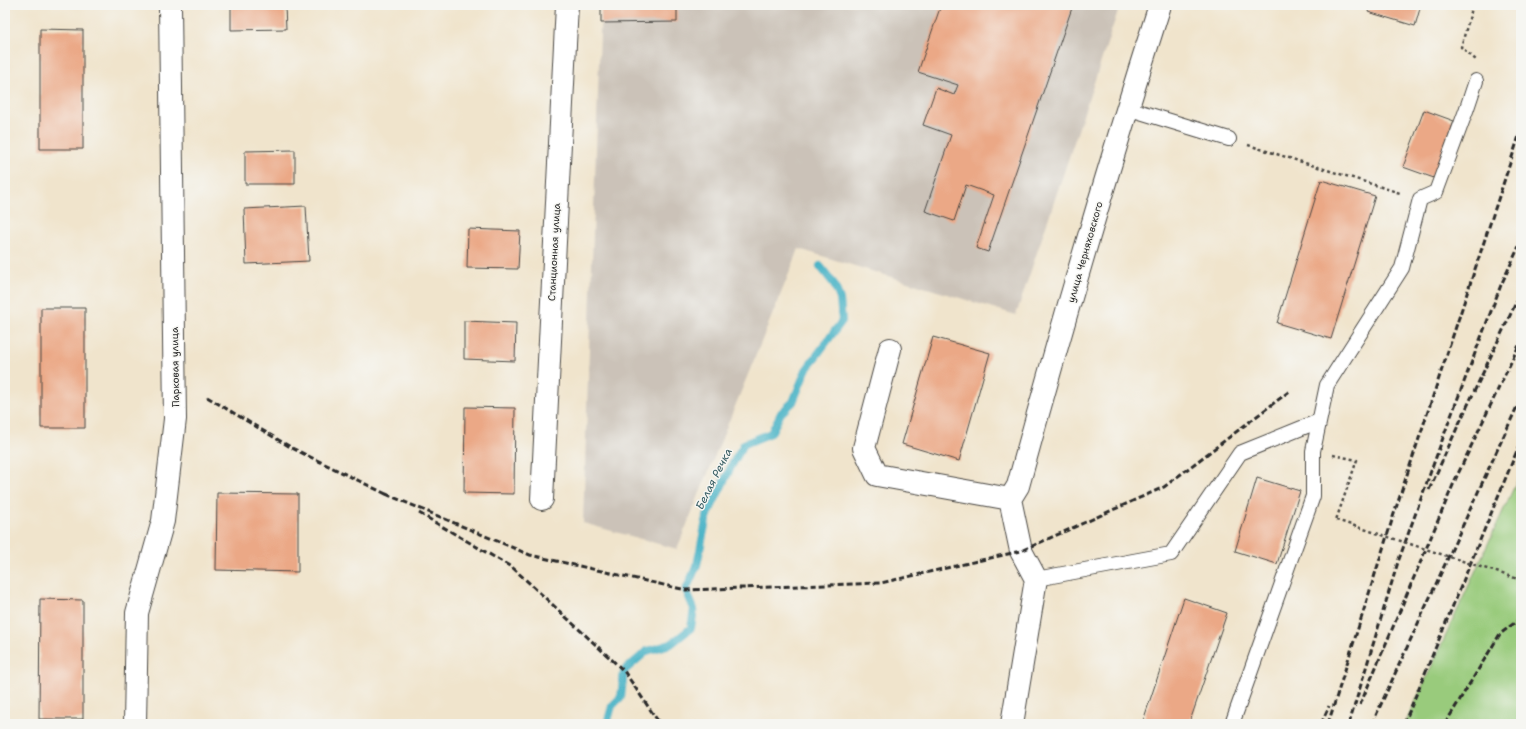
<svg xmlns="http://www.w3.org/2000/svg" width="1526" height="729" font-family="'Shantell Sans',sans-serif">
<style>
.industrial{fill:#cbc2b8}
.green{fill:#99cb7b;stroke:#627b53}
.lines{fill:none;stroke-linecap:round;stroke-linejoin:round}
.stream{stroke:#48b3c6;stroke-width:8}
.building{fill:#eba886}
.lane-casing{stroke:#494743;stroke-width:16}
.street-casing{stroke:#494743;stroke-width:24}
.path{stroke:#494743;stroke-width:2.5;stroke-dasharray:3 3;stroke-linecap:butt}
.lane{stroke:#fff;stroke-width:14}
.street{stroke:#fff;stroke-width:22}
.rail{stroke:#2b2b2b;stroke-width:3;stroke-dasharray:6 3;stroke-linecap:butt}
.path-bridge{stroke:#494743;stroke-width:2.5;stroke-dasharray:3 3;stroke-linecap:butt}
.labels{text-anchor:middle;dominant-baseline:central;stroke-width:3;stroke-linejoin:round;paint-order:stroke}
.street-label{font-size:10px;fill:#2b2b2b;stroke:#f6f6f2}
.water-label{font-size:11px;font-style:italic;fill:#355b61;stroke:#f6f6f2}
</style>
<rect width="100%" height="100%" fill="#f6f6f2"/>
<filter id="ink" filterUnits="userSpaceOnUse"><feTurbulence type="fractalNoise" baseFrequency=".025" numOctaves="2"/><feDisplacementMap in="SourceGraphic" scale="8" xChannelSelector="R" yChannelSelector="G"/><feConvolveMatrix kernelMatrix="1 2 1 2 8 2 1 2 1" color-interpolation-filters="sRGB"/></filter>
<filter id="wash" filterUnits="userSpaceOnUse"><feTurbulence type="fractalNoise" baseFrequency=".012" numOctaves="4" result="noise"/><feDisplacementMap in="SourceGraphic" scale="16" xChannelSelector="R" yChannelSelector="G"/><feGaussianBlur stdDeviation="0.9" result="paint"/><feColorMatrix in="noise" values="0 0 0 0 0 0 0 0 0 0 0 0 0 0 0 0 0 1.4 0 .05"/><feComposite in="paint" operator="in"/></filter>
<g filter="url(#wash)">
<rect width="100%" height="100%" fill="#f0e4cc"/>
<path class="industrial" d="M601,5h519l-104,310 -217,-66 -122,300 -94,-26z"/>
<path class="green" d="M1521,472v252h-116z"/>
<g class="lines">
<path class="stream" d="M607,724l5,-18 9,-9 3,-26 23,-20 24,-7 20,-16 3,-19 -8,-19 11,-25 10,-49 26,-53 11,-19 27,-11 10,-20 12,-11 13,-32 36,-49 -2,-22 -6,-15 -14,-18"/>
</g>
<g id="blocks">
<path class="building" d="M231,5h54l1,24 -55,1z
M601,5h76v17l-76,1z
M941,5h132l-85,247 -12,-4 18,-53 -28,-10 -12,36 -29,-10 26,-76 -28,-10 13,-37 18,7 4,-10 -40,-13z
M1370,5h51l-6,21 -47,-14z
M40,29l43,1v119h-43z
M1424,110l30,11 -20,57 -31,-11z
M295,150v34h-50v-33z
M1321,180l54,16 -44,143 -54,-16z
M306,206l3,55 -63,3 -2,-55z
M468,229l52,2 -2,38 -51,-1z
M41,308h44v120h-44z
M464,321l52,2 -1,38 -51,-2z
M933,337l57,16 -31,108 -57,-17z
M465,407l50,1 -1,86 -50,-1z
M1257,478l43,13 -23,73 -42,-13z
M217,493l81,1v78l-82,-2z
M1184,598l43,15 -38,111h-47z
M40,599l43,1v119h-44z"/>
</g>
</g>
<g filter="url(#ink)">
<use href="#blocks" fill-opacity="0" stroke="#494743" stroke-width="1"/>
<g class="lines">
<g class="lane-casing">
<path id="lane" d="M1127,108l102,31
M1036,579l135,-25 69,-101 79,-32
M1232,724l81,-228v-45l14,-66 75,-117 18,-69 16,-7 31,-84 9,-27"/>
</g>
<g class="street-casing">
<path id="street" d="M890,349l-26,99 13,27 133,24 11,52 15,28 -24,145
M542,499l25,-494
M1010,499l8,-13c44,-161 91,-322 142,-481
M135,724l2,-111 26,-92 12,-102 -5,-414"/>
</g>
<path class="path" d="M1473,5l-12,42 15,13
M1248,145l152,48
M1333,455l24,5 -21,60"/>
<use href="#lane" class="lane"/>
<use href="#street" class="street"/>
<path class="rail" d="M207,397l85,51 98,48
M1429,490l28,-62 64,-136
M386,494l144,61 156,35 195,-7 140,-32 143,-64 127,-97
M419,513l94,55 111,103 36,53
M1360,705l96,-227 65,-137
M1321,724l8,-18
M1328,724l65,-207 128,-387
M1349,724l49,-162 50,-138 53,-139 20,-43
M1372,724l149,-326
M1404,724l117,-283
M1445,724l55,-90 21,-16"/>
<path class="path-bridge" d="M1336,520l185,60"/>
</g>
</g>
<g class="labels">
<g class="street-label">
<text transform="translate(554 252) rotate(-87)">Станционная улица</text>
<text transform="translate(1085 252) rotate(-74)">улица Черняховского</text>
<text transform="translate(175 367) rotate(-91)">Парковая улица</text>
</g>
<g class="water-label">
<text transform="translate(714 479) rotate(-63)">Белая Речка</text>
</g>
</g>
<rect width="1526" height="729" fill="none" stroke="#f6f6f2" stroke-width="20"/>
</svg>
